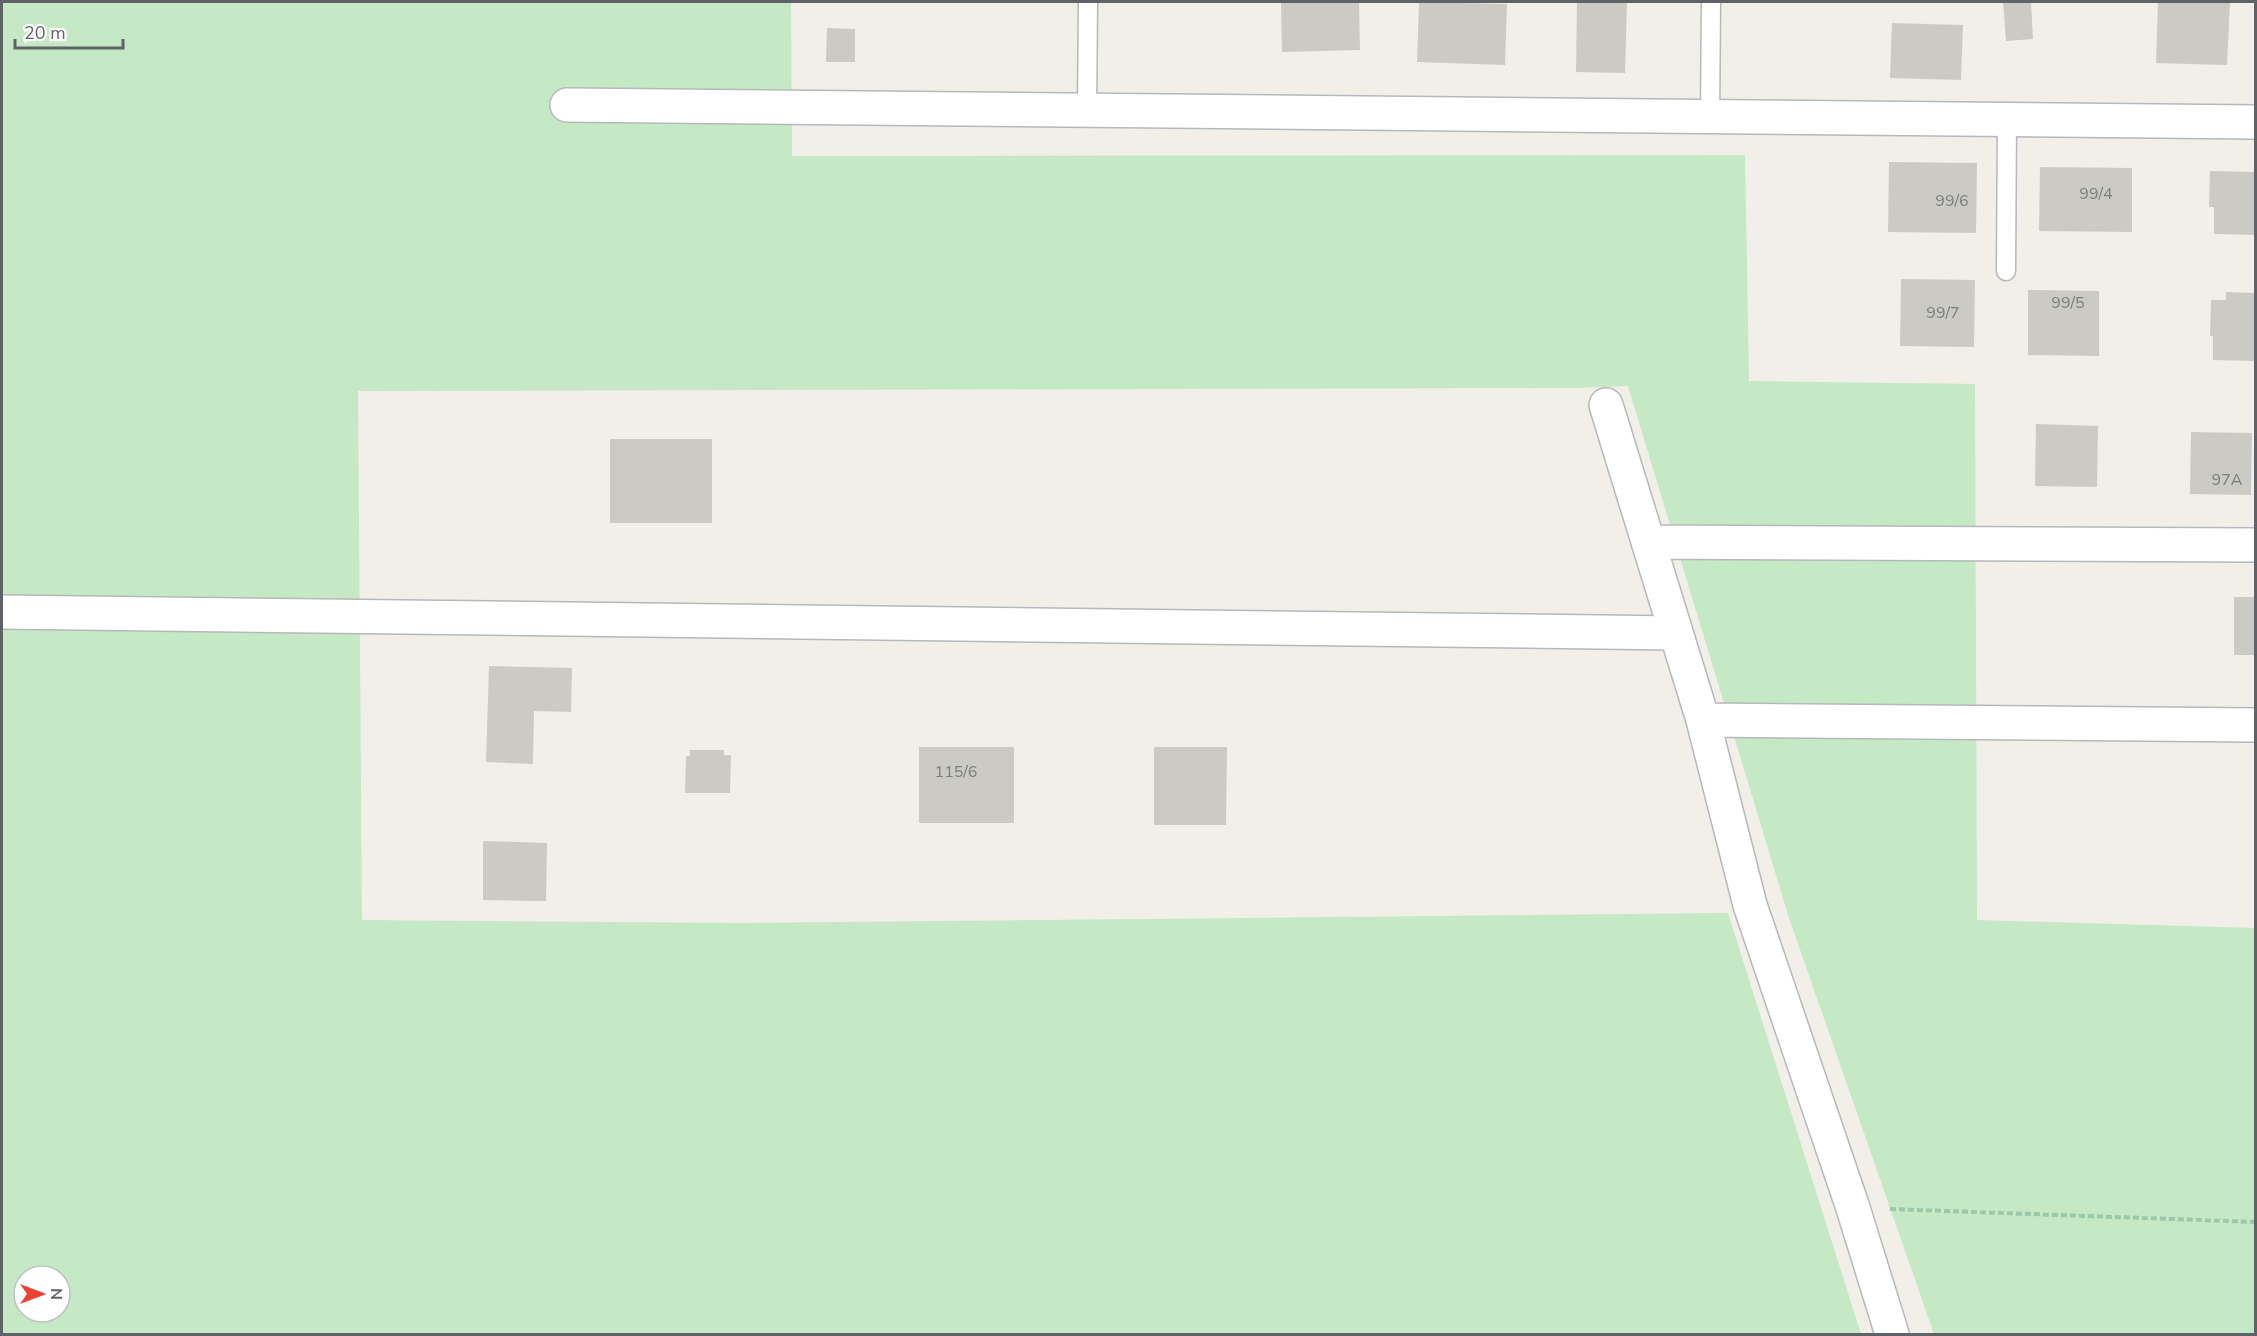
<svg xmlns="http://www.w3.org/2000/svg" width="2257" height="1336" font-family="'Nunito Sans',sans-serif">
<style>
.green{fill:#c5e8c5;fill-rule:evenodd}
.building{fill:#cccac5}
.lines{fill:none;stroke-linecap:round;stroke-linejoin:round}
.lane-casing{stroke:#b5b8bc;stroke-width:21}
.street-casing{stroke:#b5b8bc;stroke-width:36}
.path{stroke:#9cc7a9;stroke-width:4;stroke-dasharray:6 3;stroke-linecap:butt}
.lane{stroke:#fff;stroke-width:18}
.street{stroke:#fff;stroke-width:33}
.labels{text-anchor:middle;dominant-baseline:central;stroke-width:6;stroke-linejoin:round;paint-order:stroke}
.number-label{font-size:16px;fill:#7a7d7f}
</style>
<rect width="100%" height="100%" fill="#f1efe8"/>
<path class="green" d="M2,2h789l1,154 953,-1 4,226 226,3 2,536 278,8v406h-321l-145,-416 -161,-532 -53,2 -1217,3 4,529 382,3 984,-10 133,421h-1859zM24,1276h36v36h-36z"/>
<path class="building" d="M1281,2h78l1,48 -78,2z
M1419,2l88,2 -2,61 -88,-3z
M1577,2h50l-2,71 -49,-1z
M2003,2h28l2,37 -27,2z
M2158,2h72l-3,63 -71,-2z
M1892,23l71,2 -2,55 -71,-2z
M827,28l28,1v33h-29z
M1889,162l88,1 -1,70 -88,-1z
M2040,167l92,1v64l-93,-1z
M2210,171l46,1 -1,63 -41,-1v-27h-5z
M1901,279l74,1 -1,67 -74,-1z
M2028,290l71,1v65l-71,-1z
M2226,292l29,1 1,58h-2v10l-41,-1v-24h-3l1,-36h15z
M2036,424l62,2 -1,61 -62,-1z
M2191,432l61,1 -1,62 -61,-1z
M610,439h102v84h-102z
M2234,597h22v58h-22z
M489,666l83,2 -1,44 -37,-1 -1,53 -47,-2z
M919,747h95v76h-95z
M1154,747h73l-1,78h-72z
M690,750h34v5h7l-1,38h-45l1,-37h4z
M483,841l64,2 -1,58 -63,-1z"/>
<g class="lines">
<g class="lane-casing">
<path id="lane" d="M1087,110l1,-108
M1710,117l1,-115
M2006,271l1,-152"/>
</g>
<g class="street-casing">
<path id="street" d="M567,105l1689,17
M1606,405l97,315 47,185 103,303 39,126
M1648,542l608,3
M2,612l1674,21
M1703,720l553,5"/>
</g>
<path class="path" d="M1890,1209l366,13"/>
<use href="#lane" class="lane"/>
<use href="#street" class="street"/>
</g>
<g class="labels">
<g class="number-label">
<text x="2096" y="194">99/4</text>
<text x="1952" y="201">99/6</text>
<text x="2068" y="303">99/5</text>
<text x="1943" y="313">99/7</text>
<text x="2227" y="480">97A</text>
<text x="956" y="772">115/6</text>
</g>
</g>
<rect width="2257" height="1336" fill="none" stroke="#5f6368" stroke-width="6"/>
<g transform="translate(42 1294) rotate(90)"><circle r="28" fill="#ffffff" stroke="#bfc1c3" stroke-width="1.5"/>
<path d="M0-4.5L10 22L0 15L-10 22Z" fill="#ea4335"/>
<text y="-9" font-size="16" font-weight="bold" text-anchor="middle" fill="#5f6368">N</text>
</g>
<path d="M15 39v9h108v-9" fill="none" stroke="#5f6368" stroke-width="3"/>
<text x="24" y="39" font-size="18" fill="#5f6368" stroke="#ffffff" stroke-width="4.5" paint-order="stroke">20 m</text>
</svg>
